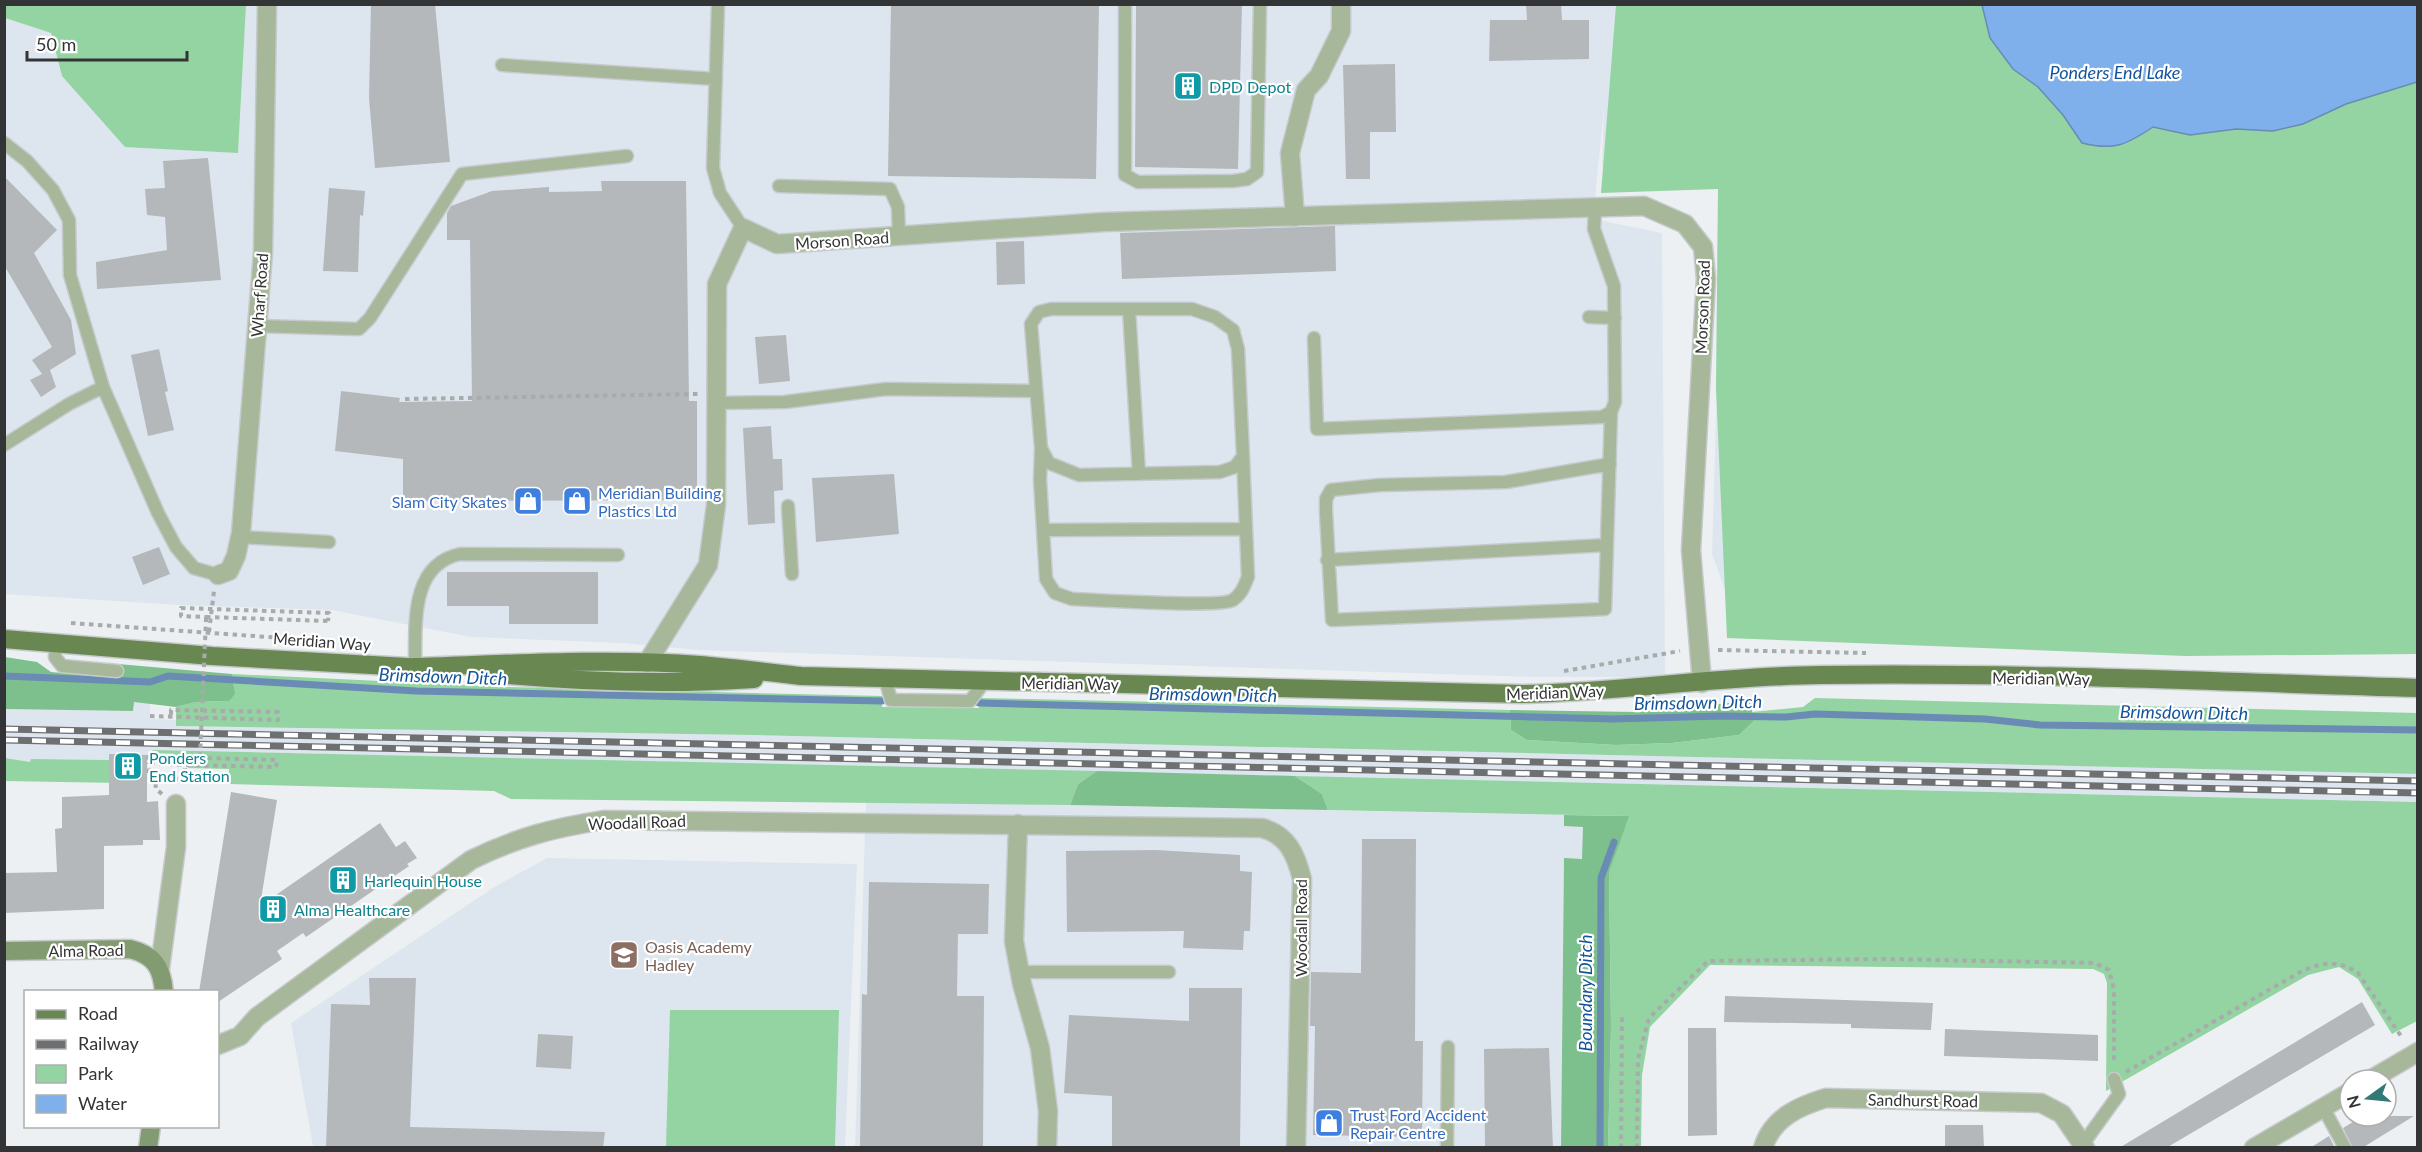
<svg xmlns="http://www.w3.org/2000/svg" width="2422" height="1152" font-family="Lato,sans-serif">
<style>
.built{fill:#dde6ee}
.green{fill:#94d3a2}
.forest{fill:#7ec08d}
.water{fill:#80b0eb;stroke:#698bb4;stroke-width:1.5}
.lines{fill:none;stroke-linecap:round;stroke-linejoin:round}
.stream{stroke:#698bb4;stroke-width:7}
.building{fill:#b5b8ba}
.lane-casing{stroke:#c7cacc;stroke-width:15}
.street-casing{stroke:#c7cacc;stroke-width:21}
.secondary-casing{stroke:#c7cacc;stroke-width:21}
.primary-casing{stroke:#c7cacc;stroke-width:21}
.path{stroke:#a8abac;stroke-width:4;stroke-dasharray:4.5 4.5;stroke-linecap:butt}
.lane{stroke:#a6b79a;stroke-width:12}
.street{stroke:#a6b79a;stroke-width:18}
.secondary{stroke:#839b70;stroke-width:18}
.primary{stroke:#698751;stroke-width:18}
.rail-casing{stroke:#6d6f70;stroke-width:7}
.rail{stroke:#fff;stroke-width:4.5;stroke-dasharray:14;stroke-linecap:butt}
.path-bridge{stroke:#a8abac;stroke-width:4;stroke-dasharray:4.5 4.5;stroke-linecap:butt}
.labels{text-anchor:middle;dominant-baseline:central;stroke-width:4.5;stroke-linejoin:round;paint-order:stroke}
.culture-label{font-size:16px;fill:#0d838f;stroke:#fff;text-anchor:start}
.street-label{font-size:16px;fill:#333435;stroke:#fff}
.shop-label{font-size:16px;fill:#366cbe;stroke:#fff;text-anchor:start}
.education-label{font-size:16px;fill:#785e54;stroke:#fff;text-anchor:start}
.water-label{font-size:18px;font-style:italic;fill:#14549a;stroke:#fff}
</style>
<rect width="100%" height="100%" fill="#ecf0f2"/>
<path class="built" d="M246,5h2171v649l-691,-62 -14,-38 12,-411 -62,20 -60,4 2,-60 -11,112 69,14 3,444h-134l-833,-27 -76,-7 -151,-6 -139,-27 -153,-5 -174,-11 -1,-576 47,15 11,43 176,77z
M133,702l17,1v16l26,1v6l578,9 1663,39 1,28 -2266,-52v5h-5l-38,23v-18l-77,-1 -1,3 -26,-4v-49l128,2z
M866,801l698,14 1,11h18v33h-19l-3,288 -706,1z
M547,858l310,6 -12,283 -604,1 72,-2 -22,-123 205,-137z"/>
<path class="green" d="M5,4l241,1 -8,148 -113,-6 -63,-71 -11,-43 -46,-15z
M1616,5h801v649l-231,2 -459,-18 -11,-250 2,-199 -117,4z
M232,674l274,13 376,9v11l97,1 1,-10 530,12 1,20 16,10 89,5 56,-2 67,-8 15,-14 -2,-9 51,-5 12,-9 602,15 1,61 -1664,-39 -578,-9v-19l20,-5 33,-1 5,-15z
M152,750l945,21 -19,13 -8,21 -559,-6 -17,-8 -265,-7v-15l-41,-1v-6l-14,-1v-7l-22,-1z
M5,758l25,4 1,-3 78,1v18l12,5 -116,-2z
M1295,776l1122,26v219l-25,13 -34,-55 -19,-12 -31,8 -202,116 1,-108 -3,-9 -11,-5 -383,-4 -60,62 -8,48 -1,72h-33l3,-121 -2,-153 19,-57 -300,-6 -6,-16z
M670,1010h169l-4,137h-169z"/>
<path class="forest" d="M5,657l32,5 14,10 65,6 2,-14 114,10 3,20 -6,7 -33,1 -20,5 -42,-5 -1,9 -128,-2z
M1750,701l4,20 -15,14 -67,8 -56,2 -89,-5 -16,-10 -1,-20 126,2z
M1097,771l198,5 27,18 6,16 -258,-5 8,-21z
M1564,815l65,1 -20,57 2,153 -3,121h-47l3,-289 18,1 1,-32 -19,-1z"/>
<path class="water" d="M1982,5h435v77l-71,22 -43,20 -30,7 -37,-2 -46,6 -37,-8c-27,18 -39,24 -71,16l-19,-28 -25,-28 -25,-18 -23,-31z"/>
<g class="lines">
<path class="stream" d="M4,676l146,6 18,-6 248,15 466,10
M979,703l634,16 108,-3 65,1 29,-3 170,5 55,6 378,5
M1600,1148l1,-270 13,-36"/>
</g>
<path class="building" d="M371,4h64l15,158 -75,6 -6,-70z
M891,4h208l-3,175 -208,-3z
M1136,4h106l-4,165 -103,-2z
M1526,4h35l1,16h27v39l-100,2 1,-41h37z
M1395,64l1,68h-26v47h-24l-3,-114z
M208,158l13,122 -124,9 -1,-27 71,-12 -2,-33 -18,-2 -2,-26 20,-1 -2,-27z
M4,176l53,54 -23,23 37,67 5,34 -26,16 6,17 -15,10 -11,-17 12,-6 -10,-14 20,-13 -48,-82z
M601,181h85l3,220h8v99l-294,1v-42l-68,-8 6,-60 59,7 -1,4 73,-1 -2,-161h-23v-27l4,-7 41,-15 57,-4v5l53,-1z
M329,188l36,3 -2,25 -3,-1 -2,57 -35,-1z
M1335,226l1,45 -214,8 -2,-46z
M1024,241l1,43 -28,1 -1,-43z
M786,335l4,46 -31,3 -4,-47z
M159,349l9,42 -3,1 9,38 -26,6 -17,-81z
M771,426l2,33h9l1,31 -9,1 1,32 -27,2 -5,-97z
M894,474l5,60 -83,8 -4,-64z
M159,547l11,27 -27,11 -11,-28z
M447,572h151v52h-89v-18h-62z
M109,754l38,1v47l11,-1 2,39h-17v5l-39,1v63l-100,4v-40l53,-1 -2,-43 7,-1v-31l47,-2z
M231,792l46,8 -17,106 120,-83 16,24 9,-6 12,17 -10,6 2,2 -103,71 -3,-4 -26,18 5,8 -64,43v-10h-19z
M1362,839h54l-1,202h8l-1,96 -109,-2 2,-109h-5l1,-54 50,1z
M1156,850l84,5v16l12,1 -2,59h-6l-1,19 -60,-2 1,-17 -117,1 -1,-81z
M869,882l120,2 -1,50h-30l-1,62h27l-1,152h-123l2,-154 5,1z
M369,978h47l-6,149 195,5 -2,16h-277l5,-144 39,1z
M1189,988h53l-2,160h-128v-52l-48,-3 5,-78 120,6z
M1725,996l208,7 -2,27 -80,-2v-4l-127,-2z
M2362,1002l13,23 -209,123h-47z
M1688,1028h28l1,107 -29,1z
M1945,1029l153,6v26l-154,-5z
M538,1034l35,2 -2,33 -35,-2z
M1549,1048l4,100h-68l-1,-99z
M2363,1116h51l-52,32h-9l-10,-20z
M1945,1125h38l1,23h-39z
M2329,1136l6,12h-25z"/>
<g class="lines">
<g class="lane-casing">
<path id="lane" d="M718,4l-5,164 7,25 23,35
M1125,4v171l13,7 95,-1 14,-2 10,-7 3,-168
M502,65l214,14
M4,143l23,18 26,29 16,30 1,55 33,112 55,126 18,34 18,21 24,7
M779,186l111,3 8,18 1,29
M1051,309h141l23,8 18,13 5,19 5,107 -8,11 -15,5 -141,3 -30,-12 -8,-15 -10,-124 8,-12z
M1129,309l10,165
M1589,317l26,1
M257,326l102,3 11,-11 92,-144 165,-18
M1314,338l3,91 285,-12 9,-5 4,-10 -1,-116 -20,-57 1,-21
M716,403l69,-1 101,-13 149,2
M4,445l65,-41 34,-17
M1041,450l-1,30 6,99 9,14 17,6c24,1 148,9 161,1 9,-6 11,-14 15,-23l-5,-121
M1610,464l-104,18 -126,3 -49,5 -5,9v13l6,108 273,-11 6,-197
M788,506l4,68
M1043,530l203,-1
M240,537l89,5
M1327,560l280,-15
M56,643l-1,14 7,9 55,5
M415,667c1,-41 -6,-102 45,-113l158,1
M885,678l6,22 79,1 15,-20
M1019,972h150
M2323,1107l22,41
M2083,1144l36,-50 -5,-15
M1447,1148l1,-101"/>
</g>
<g class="street-casing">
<path id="street" d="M1295,217l-5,-64 16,-63 13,-14 22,-45v-27
M218,575l11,-4 7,-15 5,-23 22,-281 4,-248
M647,663l61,-98 8,-60 1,-221 26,-56 34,16 327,-22 540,-16 41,18 18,23 3,31 -15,272 11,133
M1018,824l-4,117 8,43 18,64 8,63 -1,37
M160,968l16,-121v-43
M218,1045l22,-9 17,-19 214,-157c47,-23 82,-32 133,-40l658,8c26,7 34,27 40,51l-6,269
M2370,1080l48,-28
M1763,1148c9,-30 36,-42 63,-50l215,5 21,11 23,34
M2254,1148l96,-56"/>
</g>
<g class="secondary-casing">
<path id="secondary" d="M4,951l126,-2c24,6 32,18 34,43
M148,1148l3,-22"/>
</g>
<g class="primary-casing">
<path id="primary" d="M4,639l208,17 213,12
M415,667c94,-3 190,-9 285,-2 34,3 67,7 101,11l721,18c99,-2 198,-18 298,-19 199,-3 399,7 598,13
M497,674c86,8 171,11 257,5"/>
</g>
<path class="path" d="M405,399l294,-5
M206,620v-3l-25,-1v-8l148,5 -1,8
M71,623l211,15
M209,632l5,-41
M1718,650l148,3
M1564,671l116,-20
M150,716l128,4v-8l-107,-2v7
M149,755v8l36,2
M147,771h2v-8
M162,794l-6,-5 -1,-10h30v-14l91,2 1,-7 -109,-3 -1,7
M2126,1072l176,-101c20,-9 38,-11 56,2l45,66
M1621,1148l1,-135
M1637,1148l1,-89 11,-41 59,-57 178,-2 209,4 14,7 5,19v75"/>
<use href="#lane" class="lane"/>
<use href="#street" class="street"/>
<use href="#secondary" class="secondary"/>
<use href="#primary" class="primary"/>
<g class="rail-casing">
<path id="rail" d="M4,729l2414,52
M4,740l2414,53"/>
</g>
<use href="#rail" class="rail"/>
<path class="path-bridge" d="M206,617l122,4
M200,757l6,-137"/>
</g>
<defs>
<g id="building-square" transform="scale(1.5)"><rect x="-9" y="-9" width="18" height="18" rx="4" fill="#0f9aa8" stroke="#fff"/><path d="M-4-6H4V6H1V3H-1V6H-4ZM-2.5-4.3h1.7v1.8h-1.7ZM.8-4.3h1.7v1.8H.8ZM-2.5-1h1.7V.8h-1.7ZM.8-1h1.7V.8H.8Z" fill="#fff"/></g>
<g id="shop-square" transform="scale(1.5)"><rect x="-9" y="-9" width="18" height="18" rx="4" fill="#3f7fe0" stroke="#fff"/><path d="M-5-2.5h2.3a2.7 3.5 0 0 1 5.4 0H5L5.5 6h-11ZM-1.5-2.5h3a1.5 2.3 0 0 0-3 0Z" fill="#fff"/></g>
<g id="school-square" transform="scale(1.5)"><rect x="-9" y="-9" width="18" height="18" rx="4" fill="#8d6e63" stroke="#fff"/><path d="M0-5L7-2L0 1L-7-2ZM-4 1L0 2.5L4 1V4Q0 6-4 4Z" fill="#fff"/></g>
</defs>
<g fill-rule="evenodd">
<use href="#building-square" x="1188" y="86"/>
<use href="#shop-square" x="528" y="501"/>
<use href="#shop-square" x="577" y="501"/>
<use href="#building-square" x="128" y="766"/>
<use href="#building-square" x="343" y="880"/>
<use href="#building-square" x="273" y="909"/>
<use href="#school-square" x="624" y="955"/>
<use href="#shop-square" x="1329" y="1123"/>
</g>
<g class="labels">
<g class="culture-label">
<text x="1209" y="86">DPD Depot</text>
<text x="149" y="757">Ponders<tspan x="149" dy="18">End Station</tspan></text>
<text x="364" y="880">Harlequin House</text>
<text x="294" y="909">Alma Healthcare</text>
</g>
<g class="street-label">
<text transform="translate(842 240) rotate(-4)">Morson Road</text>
<text transform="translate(259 295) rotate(-86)">Wharf Road</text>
<text transform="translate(1702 307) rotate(-88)">Morson Road</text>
<text transform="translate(322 641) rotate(4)">Meridian Way</text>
<text transform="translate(2041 678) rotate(1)">Meridian Way</text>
<text transform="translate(1070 683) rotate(1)">Meridian Way</text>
<text transform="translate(1555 692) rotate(-2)">Meridian Way</text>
<text transform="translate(637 822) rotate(-2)">Woodall Road</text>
<text transform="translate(1300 928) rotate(-90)">Woodall Road</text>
<text transform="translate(86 950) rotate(-1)">Alma Road</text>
<text transform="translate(1923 1100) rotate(1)">Sandhurst Road</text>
</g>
<g class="shop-label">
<text x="598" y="492">Meridian Building<tspan x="598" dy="18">Plastics Ltd</tspan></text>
<text x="507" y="501" text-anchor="end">Slam City Skates</text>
<text x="1350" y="1114">Trust Ford Accident<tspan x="1350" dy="18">Repair Centre</tspan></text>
</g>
<g class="education-label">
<text x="645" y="946">Oasis Academy<tspan x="645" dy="18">Hadley</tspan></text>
</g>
<g class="water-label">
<text x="2115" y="72">Ponders End Lake</text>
<text transform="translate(443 676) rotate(2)">Brimsdown Ditch</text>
<text transform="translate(1213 694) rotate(1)">Brimsdown Ditch</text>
<text transform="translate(1698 702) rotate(-1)">Brimsdown Ditch</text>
<text transform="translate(2184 712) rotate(1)">Brimsdown Ditch</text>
<text transform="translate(1585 993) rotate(-90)">Boundary Ditch</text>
</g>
</g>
<rect width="2422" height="1152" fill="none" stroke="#333435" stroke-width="12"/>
<rect x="24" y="990" width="195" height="138" fill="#ffffff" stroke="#adaeae" stroke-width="1.5"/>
<rect x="36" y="1010" width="30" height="9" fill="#698751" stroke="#adaeae" stroke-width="1.5"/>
<text x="78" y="1020" font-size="18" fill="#333435">Road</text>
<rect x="36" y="1040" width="30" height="9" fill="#6d6f70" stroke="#adaeae" stroke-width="1.5"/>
<text x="78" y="1050" font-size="18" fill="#333435">Railway</text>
<rect x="36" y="1065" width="30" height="18" fill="#94d3a2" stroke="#adaeae" stroke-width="1.5"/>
<text x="78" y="1080" font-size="18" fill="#333435">Park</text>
<rect x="36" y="1095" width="30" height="18" fill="#80b0eb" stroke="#adaeae" stroke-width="1.5"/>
<text x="78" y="1110" font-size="18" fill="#333435">Water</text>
<g transform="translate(2368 1098) rotate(255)"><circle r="28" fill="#ffffff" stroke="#adaeae" stroke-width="1.5"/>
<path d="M0-4.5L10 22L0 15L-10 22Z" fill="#327a75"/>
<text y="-9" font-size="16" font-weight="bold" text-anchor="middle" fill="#333435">N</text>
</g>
<path d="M27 51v9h160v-9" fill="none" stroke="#333435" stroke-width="3"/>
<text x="36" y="51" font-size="18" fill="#333435" stroke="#ffffff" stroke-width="4.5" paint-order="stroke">50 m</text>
</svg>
